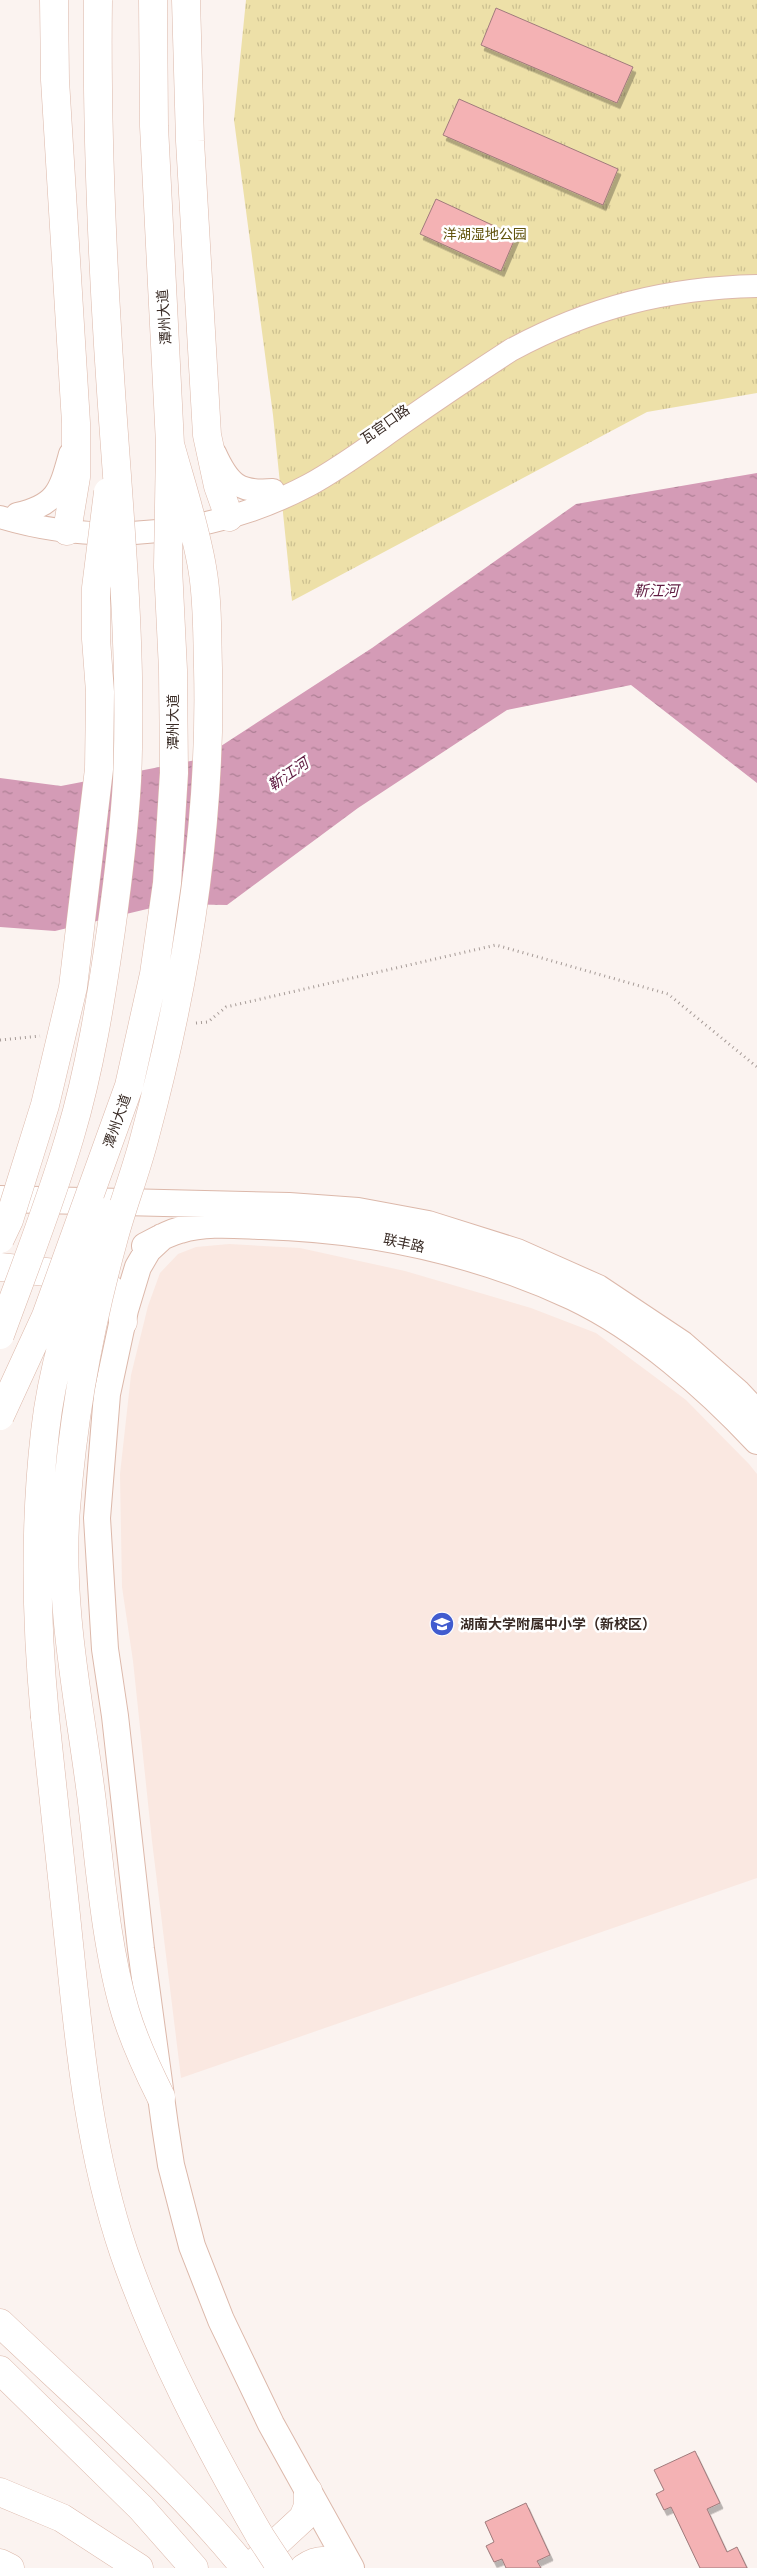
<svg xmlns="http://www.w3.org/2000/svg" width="757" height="2568" font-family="'Public Sans','Noto Sans SC',sans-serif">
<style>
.built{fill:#fae8e1}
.park{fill:url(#park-tufts)}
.water{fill:url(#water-ripples)}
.building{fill:#f4b2b4;stroke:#a07b7c;filter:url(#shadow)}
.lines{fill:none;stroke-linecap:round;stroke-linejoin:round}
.tertiary-casing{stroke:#dcb8aa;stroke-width:24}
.secondary-casing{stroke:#dcb8aa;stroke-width:28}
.primary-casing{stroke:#dcb8aa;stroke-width:29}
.trunk-casing{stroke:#dcb8aa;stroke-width:29}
.path{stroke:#a69b97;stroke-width:3;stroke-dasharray:1 4;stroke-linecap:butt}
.tertiary{stroke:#fff;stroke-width:22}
.secondary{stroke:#fff;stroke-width:26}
.primary{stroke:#fff;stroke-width:28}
.trunk{stroke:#fff;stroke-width:28}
.trunk-bridge-casing{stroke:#dcb8aa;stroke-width:29;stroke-linecap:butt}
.trunk-bridge{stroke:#fff;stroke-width:28}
.labels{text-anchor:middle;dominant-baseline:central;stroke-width:5;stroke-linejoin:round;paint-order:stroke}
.park-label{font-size:14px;fill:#62540e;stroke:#fff}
.street-label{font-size:14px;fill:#392b25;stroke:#fff}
.poi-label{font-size:14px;font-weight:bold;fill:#392b25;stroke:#fff;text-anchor:start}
.water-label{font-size:15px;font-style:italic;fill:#5f1b41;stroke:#fff}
</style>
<defs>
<pattern id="park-tufts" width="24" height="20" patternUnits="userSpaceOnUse" patternTransform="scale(1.25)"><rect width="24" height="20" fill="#ede0a8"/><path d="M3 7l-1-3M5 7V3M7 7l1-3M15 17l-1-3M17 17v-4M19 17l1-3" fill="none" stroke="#ccc090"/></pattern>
<pattern id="water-ripples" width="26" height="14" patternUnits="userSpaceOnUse" patternTransform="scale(1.25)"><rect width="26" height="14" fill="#d49bb6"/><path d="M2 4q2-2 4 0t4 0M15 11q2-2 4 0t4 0" fill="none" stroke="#ad7f94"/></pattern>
<filter id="shadow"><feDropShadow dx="3" dy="5.5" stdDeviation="0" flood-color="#0004"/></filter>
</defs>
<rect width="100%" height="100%" fill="#fbf3f0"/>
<path class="built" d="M229,1244l71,4 105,23 126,37 65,25 90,67 63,64 8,10v404l-576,200 -29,-237 -19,-180 -11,-74 -2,-113 11,-99 17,-69 12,-33 18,-19 18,-7z"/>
<path class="park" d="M246,0h511v393l-110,19 -355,189 -19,-186 -39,-295z"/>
<path class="water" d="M757,473v310l-126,-98 -124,25 -149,98 -131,97 -59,-1 -113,27 -55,-4v-149l61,8 140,-27 171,-111 204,-144z"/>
<path class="building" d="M496,8l137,59 -16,36 -136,-58z
M459,99l159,70 -15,36 -160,-70z
M436,199l80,37 -15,35 -81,-37z
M695,2451l25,52 -13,6 20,43 10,-5 10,21h-47l-29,-61 -7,3 -8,-16 8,-4 -10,-20z
M526,2503l24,52 -13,6 4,7h-35l-4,-9 -8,3 -8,-16 8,-4 -9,-20z"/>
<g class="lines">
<g class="tertiary-casing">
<path id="tertiary" d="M215,453c14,31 24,40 58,37
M17,514c40,-9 43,-24 53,-60
M0,517c101,31 217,17 309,-32 33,-18 62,-40 92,-61 36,-25 73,-50 110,-74 80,-43 156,-62 246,-64"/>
</g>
<g class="secondary-casing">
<path id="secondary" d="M0,1199l289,7 69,5 70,13 89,28 81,36 84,56 55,48 20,21
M162,1237l-14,13 -10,17 -13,43 -18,84 -10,124 8,131 10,67 26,233 24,177 6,39 21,81 29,74 50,104 80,144
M145,1246c11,-6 23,-13 35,-16 26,-8 55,-5 82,-4 107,3 214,26 311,71 67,32 134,90 184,144"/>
</g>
<g class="primary-casing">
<path id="primary" d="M54,0l1,80 21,343v54l-9,54
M186,0l4,141 17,294 11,51 11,31
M0,1267l91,10c22,9 31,22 32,45
M0,2563l10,5
M249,2568l54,-50 5,-12v-15
M304,2568c15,-11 28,-9 43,0"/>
</g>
<g class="trunk-casing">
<path id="trunk" d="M45,1717c8,79 17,157 25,236 10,101 21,203 54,300 34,98 84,193 136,283
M0,2323c83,79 172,155 245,245
M0,2370l141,138 53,60
M0,2492l62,26 77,50"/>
</g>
<path class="path" d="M196,1023l12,-1 18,-15 270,-62 172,49 89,73
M0,1040l40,-4"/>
<use href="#tertiary" class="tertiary"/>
<use href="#secondary" class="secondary"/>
<use href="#primary" class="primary"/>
<use href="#trunk" class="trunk"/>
<g class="trunk-bridge-casing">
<path id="trunk-bridge" d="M0,1239l9,-19 36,-115 28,-118 26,-218 1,-77 -4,-53v-51l12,-96
M0,1335c24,-66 50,-131 70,-199 20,-67 31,-137 41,-206 7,-50 13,-99 16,-149 5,-111 -4,-222 -12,-333 -11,-148 -19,-299 -17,-448
M0,1416l46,-100 83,-230 25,-112 13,-91 7,-110 -1,-103 -5,-103 2,-123 -16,-318 -1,-126
M45,1717c-9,-94 -11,-190 0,-285 8,-75 35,-148 58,-220
M161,2097c-14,-28 -27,-56 -36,-86 -19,-64 -25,-142 -33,-209 -12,-97 -34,-196 -26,-294 7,-90 23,-180 47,-267 9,-35 23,-69 32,-105 41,-152 67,-310 63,-468 -1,-33 0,-68 -6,-101 -7,-41 -21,-83 -32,-123
M260,2536l21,32"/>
</g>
<use href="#trunk-bridge" class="trunk-bridge"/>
</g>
<defs>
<g id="school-disc" transform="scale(1.25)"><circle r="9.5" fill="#415ccf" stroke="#fff"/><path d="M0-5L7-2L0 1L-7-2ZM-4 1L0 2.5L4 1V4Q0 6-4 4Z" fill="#fff"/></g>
</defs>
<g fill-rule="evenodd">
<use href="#school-disc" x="442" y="1624"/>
</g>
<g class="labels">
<g class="park-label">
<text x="485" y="234">洋湖湿地公园</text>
</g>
<g class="street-label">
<text transform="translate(164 317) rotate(-94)">潭州大道</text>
<text transform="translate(385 424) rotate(-35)">瓦官口路</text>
<text transform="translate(173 722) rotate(-90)">潭州大道</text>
<text transform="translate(117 1121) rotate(-71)">潭州大道</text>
<text transform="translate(404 1243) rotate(12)">联丰路</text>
</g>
<g class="poi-label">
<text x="460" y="1624">湖南大学附属中小学（新校区）</text>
</g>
<g class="water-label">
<text x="656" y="590">靳江河</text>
<text transform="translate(288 774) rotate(-34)">靳江河</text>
</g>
</g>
</svg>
